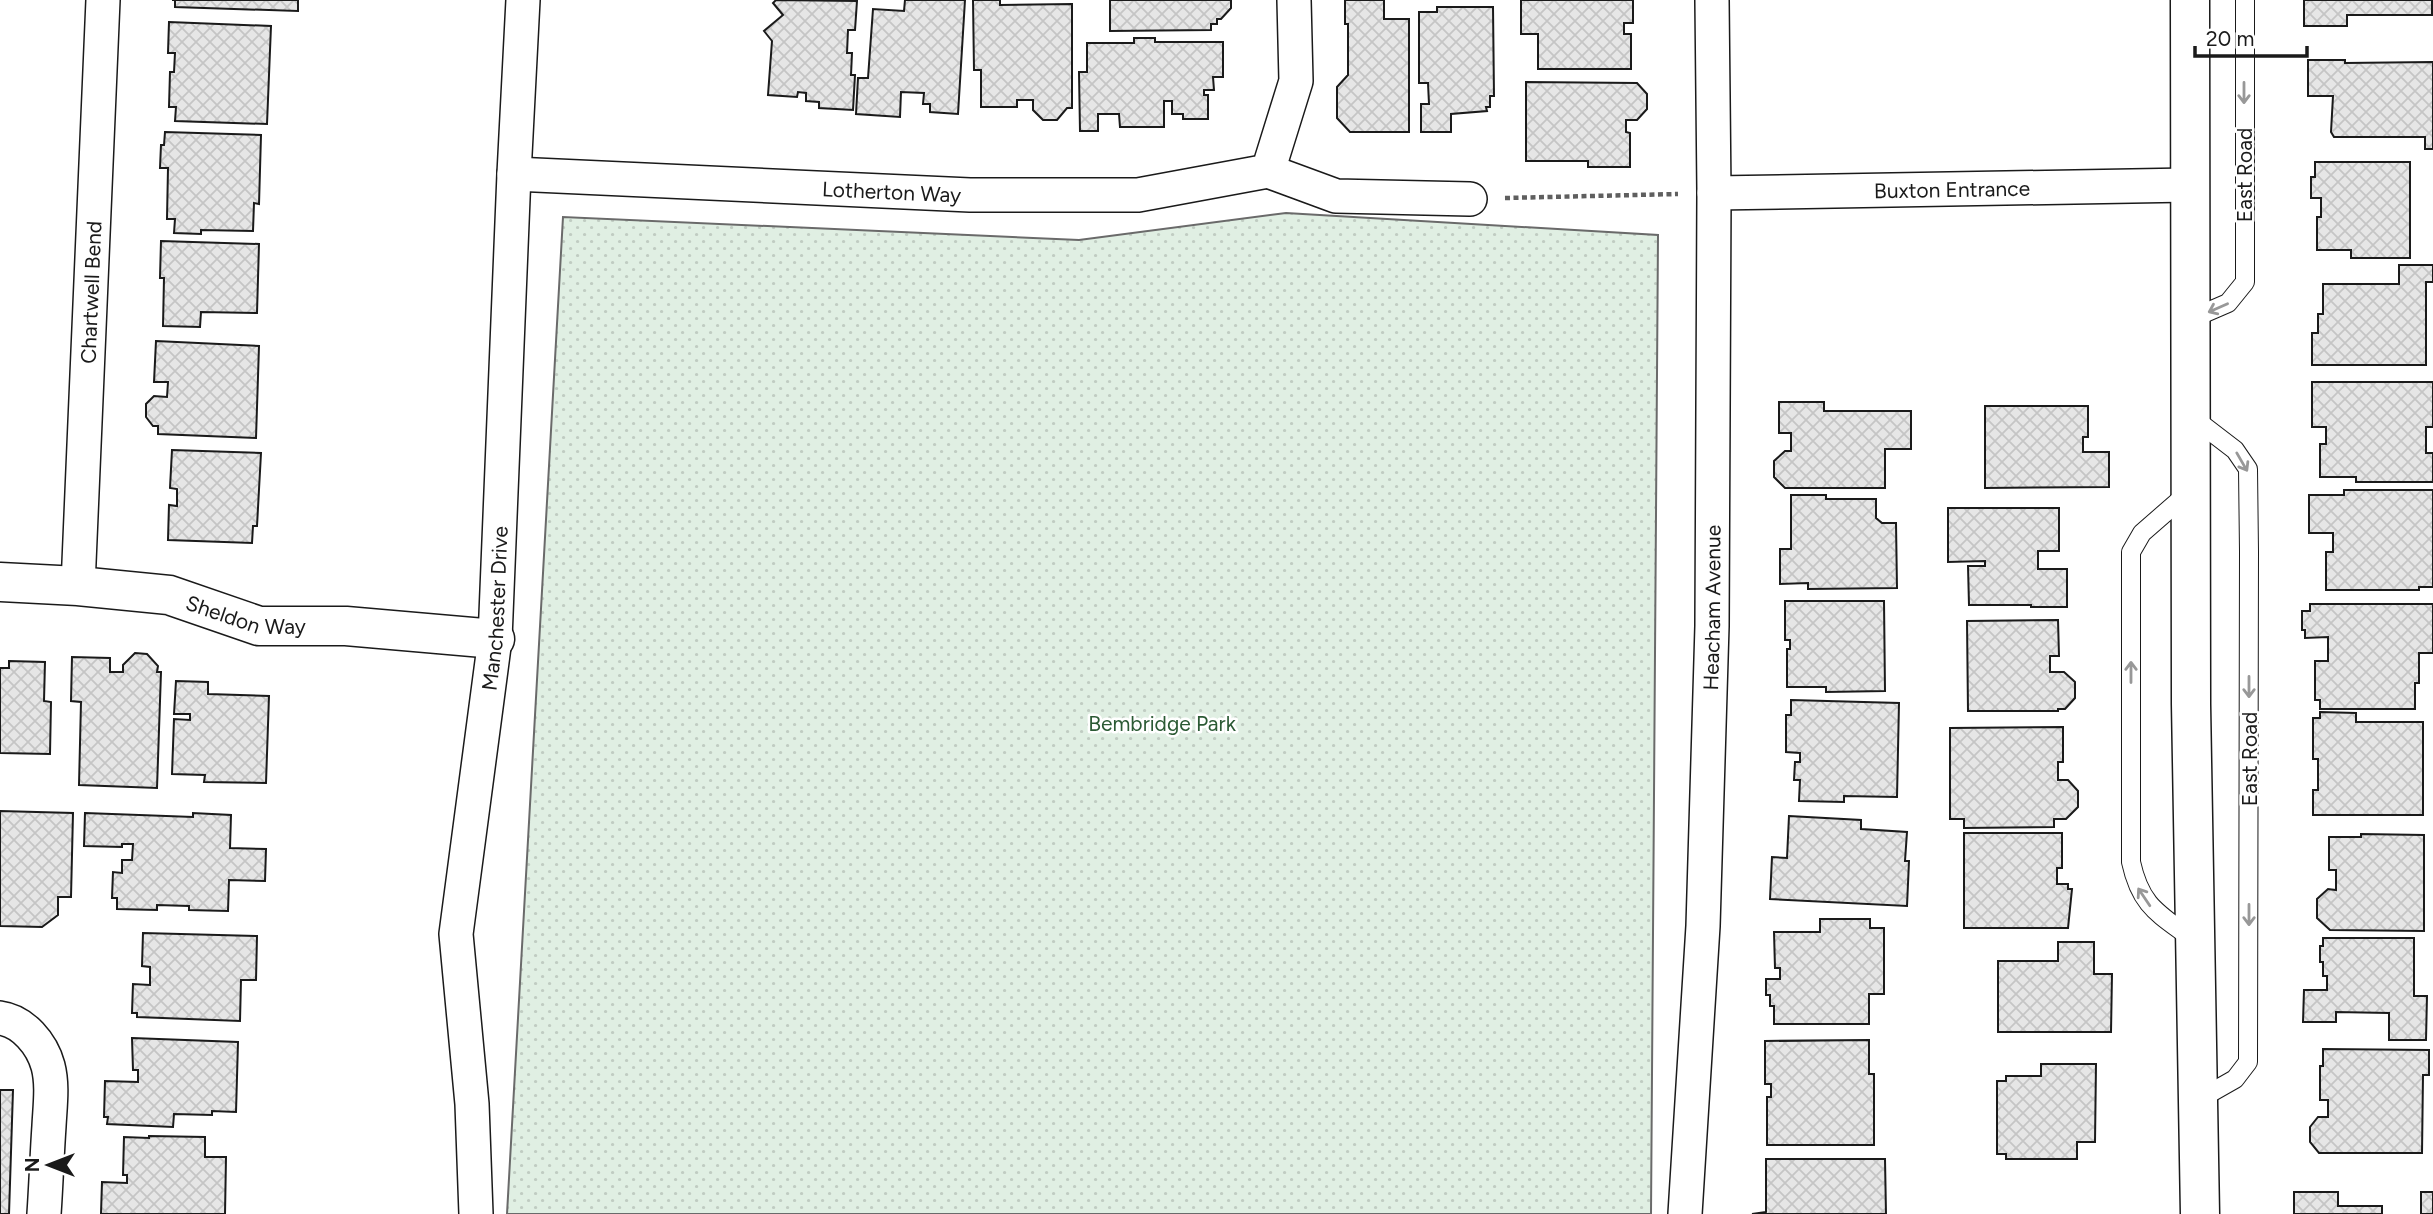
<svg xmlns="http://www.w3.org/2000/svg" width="2433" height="1214" font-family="Figtree,sans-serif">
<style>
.park{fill:url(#park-dots);stroke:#6a6a6a;stroke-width:2}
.building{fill:url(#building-cross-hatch);stroke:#1a1a1a;stroke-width:2}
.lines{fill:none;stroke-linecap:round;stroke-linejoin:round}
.lane-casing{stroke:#1a1a1a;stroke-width:20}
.street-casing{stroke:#1a1a1a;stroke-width:36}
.secondary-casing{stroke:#1a1a1a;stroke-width:41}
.path{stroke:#5f5f5f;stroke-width:4.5;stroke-dasharray:5 3.5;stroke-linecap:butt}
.lane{stroke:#fff;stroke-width:18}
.street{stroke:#fff;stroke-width:33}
.secondary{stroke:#fff;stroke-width:38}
.oneway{stroke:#989898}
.labels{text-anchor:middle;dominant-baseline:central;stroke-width:5;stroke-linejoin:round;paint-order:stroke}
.street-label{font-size:21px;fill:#1a1a1a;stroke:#fff}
.park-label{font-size:21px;fill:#2b5a34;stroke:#fff}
</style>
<defs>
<pattern id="park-dots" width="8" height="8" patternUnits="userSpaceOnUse" patternTransform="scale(1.75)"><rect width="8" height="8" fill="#e0efe3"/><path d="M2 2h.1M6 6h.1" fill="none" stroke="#c0ccc2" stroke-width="1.8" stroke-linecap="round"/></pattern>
<pattern id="building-cross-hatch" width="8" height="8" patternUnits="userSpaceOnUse" patternTransform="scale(1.75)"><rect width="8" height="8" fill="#e6e6e6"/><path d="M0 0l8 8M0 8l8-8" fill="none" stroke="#c5c5c5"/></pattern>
</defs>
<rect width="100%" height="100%" fill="#fff"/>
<path class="park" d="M1286,213l372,22 -7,979h-1144l56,-997 516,23z"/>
<path class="building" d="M172,0h126v11l-123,-4v-7z
M776,0l81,1 -2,29h-7l-1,23h5l-1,22h4l-2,35 -34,-2v-6l-13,-1v-8l-8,-1 -1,5 -29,-2 4,-54 -8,-10 19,-16 -10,-12z
M905,0h60l-7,114 -28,-2v-8h-7l1,-11 -23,-1 -1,25 -44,-3 2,-36h10l5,-69 31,2z
M973,0h27v5l72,-1v104h-5l-10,12h-14l-10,-10v-10h-16v7h-36v-37h-7z
M1110,0h121v8l-10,11h-4v5h-6v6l-101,1z
M1345,0h39v19h25v113h-59l-13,-14v-31l11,-12v-51h-3z
M1521,0h112v23h-9v11h7v35h-93v-35h-17z
M2304,0h128v15h-85v11h-43z
M1437,7h56l1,89h-4v11h-4l1,4 -36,3v18h-30v-28h8l-1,-21h-9v-71h18z
M169,22l102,4 -4,98 -92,-3 1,-14h-7l1,-35h4l1,-19h-7z
M1134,38h21v4h68v35h-10l1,13h-10v5h4v24h-25v-5h-11v-13h-8v26h-44l-1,-13h-21v17h-18l-1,-59h8v-29h47z
M2308,60h37v3l88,-1v87h-8v-12h-91l-3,-5 2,-36h-25z
M1526,82l111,1 10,11v15l-10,11h-11v12l4,1v34h-42v-6h-62z
M165,132l96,3 -2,69 -5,-1 -1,28 -52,-1v4l-27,-1 1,-14h-8l1,-51h-8l1,-23h3z
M2315,162h95v96h-59v-8h-34v-33h4v-19h-10v-21h4z
M161,241l98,3 -2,69 -56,-1 -1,15 -37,-1 1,-48h-4z
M2399,265h34v17h-7v83h-114v-32h6v-19h5v-30h76z
M156,341l103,5 -3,92 -98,-4v-8h-5l-7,-9v-13l8,-8 13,1 1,-15h-14z
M2312,382h121v45h-7v26h7v29h-77v-5h-36v-33h6v-17h-14z
M1779,402h45v9h87v38h-26v39h-100l-11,-11v-16l11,-10h6v-18h-12z
M1985,406h103v31h-5v15h26v35l-124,1z
M172,450l89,3 -4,73h-4l-1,17 -84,-3 1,-35 8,1v-17l-7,-1z
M2344,490h89v97h-14v3h-93v-38h7v-19h-24v-38h35z
M1791,495h35v4h50v19l6,5h14l1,65 -89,1v-6l-28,1v-35h11z
M1948,508h111v43h-21v18h29v38h-36v-2h-62l-1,-39h17v-5l-37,1z
M1785,601h99l1,90 -59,1v-5h-39v-38h3v-9h-5z
M2310,604h123v49h-14v30h-4v26h-95v-9h-5v-39h13v-24l-23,1v-8h-3v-19h8z
M2058,620l1,36h-9v16h14l11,10v16l-10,11h-7v2h-90l-1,-90z
M135,653l12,1 11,12 -1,6h4l-4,116 -78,-3 2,-83 -10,-1 1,-44 38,1v14h13v-7z
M9,661l36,1 -1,39 7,1 -1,52 -50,-1v-85h9z
M176,681l32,1v12l61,2 -3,87 -62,-1 1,-7 -33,-1 2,-55 16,1v-6h-16z
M1791,700l108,3 -2,94 -53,-1v6l-45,-1 1,-21h-6l1,-18h5v-9l-14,-1v-37h5z
M2320,712l36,1v9h67v93h-110v-25h5v-31h-5v-41h7z
M2063,727v35h-5v18h10l10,11v16l-12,12h-12v8l-90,1v-9h-14v-91z
M0,811l73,2 -2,84h-13v18l-16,12 -42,-1z
M85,813l108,4v-4l38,2 -1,33 36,1 -1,32 -36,-1 -1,31 -39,-1v-4l-32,-1v5l-40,-1v-11h-5l1,-26 9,1v-13h10l1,-16h-11v3l-38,-1z
M1789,816l72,4v9l46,3 -2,29h4l-2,45 -137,-7 2,-42 15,1z
M1964,833h98v35h-5v16h11v5h4l-4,39h-104z
M2361,834l63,1v96l-94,-1 -13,-12v-19l11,-10 8,1v-20h-7v-33h32z
M1820,919h50v9h14v66h-15v30h-95v-18h-4v-11h-4v-16h14v-11h-5l-1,-36h46z
M143,933l114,3 -1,44h-15l-1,41 -103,-4v-4h-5l1,-29 17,1v-18l-8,-1z
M2323,938h91v58h13l-1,44h-37v-27l-53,-1v10h-33l1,-32h23v-14h-4v-14h-3v-16h3z
M2058,942h36v32h18l-1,58h-113v-71h60z
M132,1038l106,4 -2,70 -24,-1v4l-38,-1 -1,13 -66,-3 1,-7h-4l1,-36 33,1v-12h-5z
M1869,1040v34h5v71h-107v-48h4v-13h-6v-43z
M2323,1049l106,1v25h-6l-1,78h-103l-9,-11v-15l8,-10h10v-17h-8v-34h3z
M2041,1064h55l-1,78h-18v17h-71v-5h-9v-73h9v-5h35z
M0,1090h13l-4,124h-9z
M149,1136l56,1v20h21l-1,57h-124l1,-32 25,1v-8h-4l1,-38 25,1z
M1766,1159h119l1,55h-134l14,-2z
M2294,1192h44v14h44v8h-88z
M2421,1192h12v22h-12z"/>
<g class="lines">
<g class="lane-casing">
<path id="lane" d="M2191,319l37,-16 17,-21v-282
M2192,417l43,33 13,19 1,82 -1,511 -13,17 -37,21
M2189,492l-47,41 -11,19v310c10,46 29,52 64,79"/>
</g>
<g class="street-casing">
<g id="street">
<path d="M1268,171l68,25 134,3"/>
<path id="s1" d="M514,174l456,21h168l130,-24 28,-90 -2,-81"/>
<path id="s2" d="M1714,193l475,-8"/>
<path id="s3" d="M78,586l25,-586"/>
<path d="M0,1018c23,3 42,26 48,48 5,19 2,40 1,60 -2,29 -3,59 -5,88"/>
<path id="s4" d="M476,1214l-4,-110 -16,-170 39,-295 19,-465 9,-174"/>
<path id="s5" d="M1685,1214l18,-288 9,-300 2,-433 -2,-193"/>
</g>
</g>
<g class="secondary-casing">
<g id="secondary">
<path d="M2190,0l1,704 9,510"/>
<path id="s6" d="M0,582l78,4 91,9 90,31h87l149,13"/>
</g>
</g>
<path class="path" d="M1505,198l173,-4"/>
<use href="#lane" class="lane"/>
<use href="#street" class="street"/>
<use href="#secondary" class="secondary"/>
</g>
<defs><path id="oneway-shaft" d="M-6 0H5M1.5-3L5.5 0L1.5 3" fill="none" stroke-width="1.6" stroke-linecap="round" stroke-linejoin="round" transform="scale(1.75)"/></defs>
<g class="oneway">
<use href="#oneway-shaft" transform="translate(2244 93) rotate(90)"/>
<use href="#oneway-shaft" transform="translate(2218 308) rotate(156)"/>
<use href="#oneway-shaft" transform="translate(2242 462) rotate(60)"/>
<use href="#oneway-shaft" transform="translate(2131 672) rotate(-90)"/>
<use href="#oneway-shaft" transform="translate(2249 687) rotate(90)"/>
<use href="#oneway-shaft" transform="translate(2144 897) rotate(-124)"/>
<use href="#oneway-shaft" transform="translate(2249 915) rotate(90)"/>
</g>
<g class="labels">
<g class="street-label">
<text transform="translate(2244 175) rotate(-90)">East Road</text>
<text stroke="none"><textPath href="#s2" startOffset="238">Buxton Entrance</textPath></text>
<text stroke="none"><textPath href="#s1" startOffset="378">Lotherton Way</textPath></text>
<text stroke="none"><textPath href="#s3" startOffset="294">Chartwell Bend</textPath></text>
<text stroke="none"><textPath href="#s5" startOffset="607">Heacham Avenue</textPath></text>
<text stroke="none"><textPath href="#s4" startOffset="609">Manchester Drive</textPath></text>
<text stroke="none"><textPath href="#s6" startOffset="250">Sheldon Way</textPath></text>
<text transform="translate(2249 759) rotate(-90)">East Road</text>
</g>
<g class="park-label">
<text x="1162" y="723">Bembridge Park</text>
</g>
</g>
<g transform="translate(49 1165) rotate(270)" stroke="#ffffff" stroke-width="5" paint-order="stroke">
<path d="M0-5L12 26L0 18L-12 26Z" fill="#1a1a1a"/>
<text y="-10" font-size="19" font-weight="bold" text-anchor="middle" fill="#1a1a1a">N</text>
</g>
<path d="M2195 46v10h112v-10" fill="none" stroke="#1a1a1a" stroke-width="3.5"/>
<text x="2206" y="46" font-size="21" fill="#1a1a1a" stroke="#ffffff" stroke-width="5" paint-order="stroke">20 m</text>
</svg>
